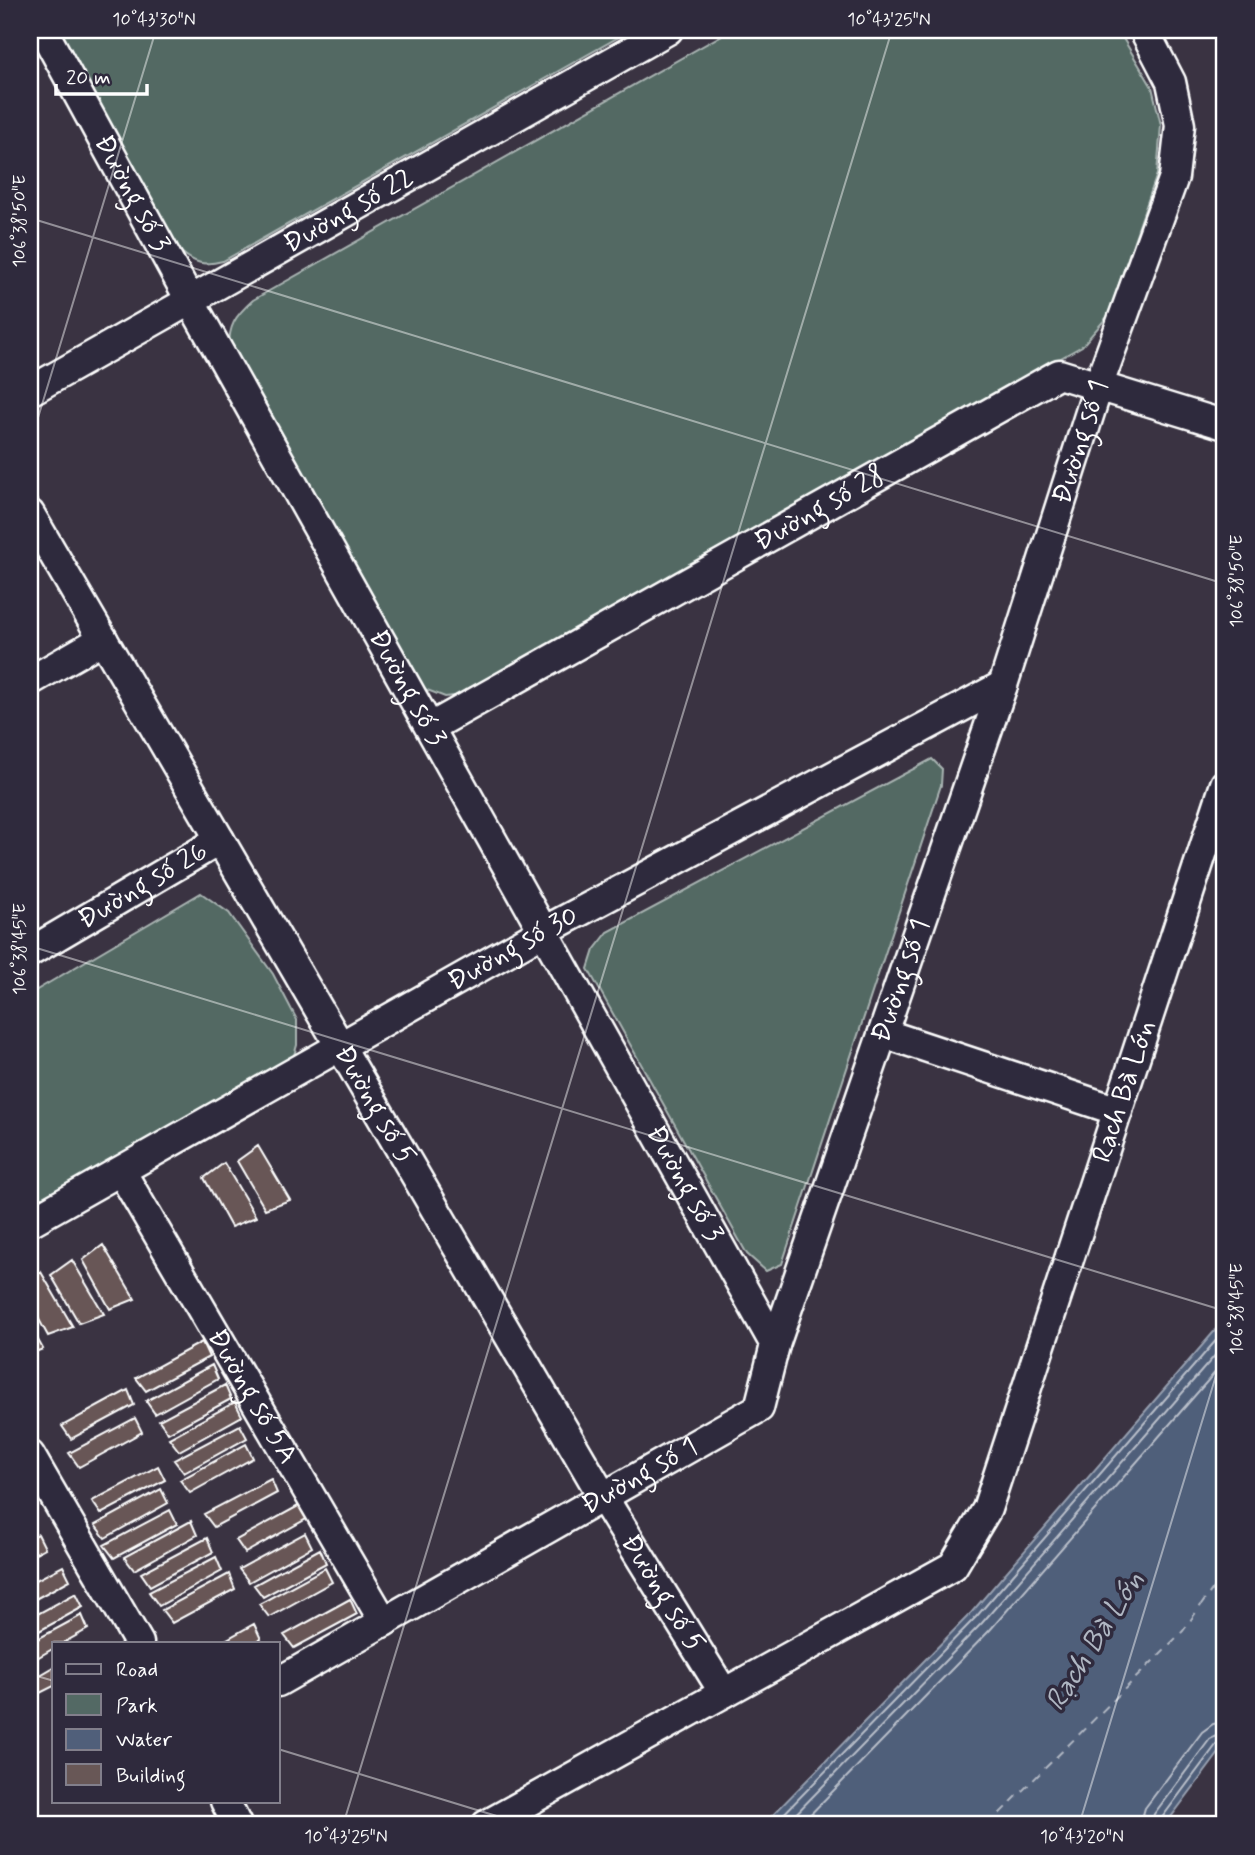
<svg xmlns="http://www.w3.org/2000/svg" width="1255" height="1855" font-family="Mynerve,sans-serif">
<style>
.green{fill:#536964;stroke:#a9b4b2;stroke-width:2}
.water{fill:#505f7a;stroke:#969faf;stroke-width:2}
.lines{fill:none;stroke-linecap:round;stroke-linejoin:round}
.shore{stroke:#b9bfca;stroke-width:2}
.ferry{stroke:#b0b7c3;stroke-width:2;stroke-dasharray:9 7;stroke-linecap:butt}
.building{fill:#685756;stroke:#fff;stroke-width:2}
.minor-casing{stroke:#fff;stroke-width:33}
.minor{stroke:#2f2a3d;stroke-width:28}
.ticks{fill:none;stroke:#fff;stroke-width:2;stroke-opacity:0.45}
.labels{text-anchor:middle;dominant-baseline:central;stroke-width:7;stroke-linejoin:round;paint-order:stroke}
.street-label{font-size:28px;fill:#fff;stroke:#2f2a3d}
.water-label{font-size:30px;font-style:italic;fill:#b0b7c3;stroke:#2f2a3d}
.neatline{fill:none;stroke:#fff;stroke-width:2.5}
.ticks-label{font-size:18px;text-anchor:middle;fill:#fff}
</style>
<rect width="100%" height="100%" fill="#3a3342"/>
<filter id="ink" filterUnits="userSpaceOnUse"><feTurbulence type="fractalNoise" baseFrequency=".0143" numOctaves="2"/><feDisplacementMap in="SourceGraphic" scale="14" xChannelSelector="R" yChannelSelector="G"/><feConvolveMatrix kernelMatrix="1 2 1 2 8 2 1 2 1" color-interpolation-filters="sRGB"/></filter>
<g filter="url(#ink)">
<path class="green" d="M56,30h575l-408,231c-19,5 -28,3 -43,-10z
M731,30h387l34,57 9,38 -4,49 -49,142 -26,30 -618,349 -19,2 -23,-9 -193,-337c-1,-25 6,-35 24,-51z
M932,759l10,10 -1,16 -159,479 -16,7 -19,-17 -159,-285 6,-19 14,-18z
M201,893l28,20 44,61 24,46v25l-5,17 -262,145v-213z"/>
<path class="water" d="M1225,1319v426l-60,80h-402l208,-212z"/>
<g class="lines">
<path class="shore" d="M773,1825l203,-208 249,-287
M785,1825l197,-202 243,-279
M800,1825l190,-195 235,-269
M1140,1825l5,-17 57,-76 11,-8 12,-2
M1151,1825l3,-11 56,-75 15,-7
M1159,1825l2,-6 55,-74 9,-4"/>
<path class="ferry" d="M988,1825l195,-194 42,-60"/>
</g>
<path class="building" d="M258,1146l32,54 -25,9 -28,-48z
M224,1163l32,54 -25,10 -27,-49z
M103,1245l32,54 -25,10 -27,-49z
M72,1260l32,54 -25,9 -28,-48z
M41,1272l32,55 -25,9 -18,-33v-22z
M30,1326l13,23 -13,5z
M202,1342l7,15 -63,34 -10,-13z
M212,1365l6,14 -63,35 -9,-13z
M225,1385l6,14 -63,34 -9,-13z
M128,1390l6,15 -63,34 -9,-13z
M235,1402l7,14 -63,35 -10,-13z
M135,1418l7,14 -63,35 -10,-14z
M240,1425l7,13 -63,35 -10,-13z
M246,1444l7,14 -63,35 -10,-13z
M158,1466l7,14 -64,34 -9,-13z
M271,1479l6,14 -63,34 -10,-13z
M161,1489l7,14 -63,35 -10,-13z
M302,1504l6,14 -63,35 -9,-13z
M170,1510l7,14 -63,34 -10,-13z
M191,1521l6,14 -63,35 -10,-13z
M305,1533l7,14 -63,35 -10,-13z
M38,1534l7,14 -15,8v-18z
M207,1538l6,14 -63,34 -9,-13z
M320,1549l6,14 -63,34 -9,-12z
M216,1557l6,14 -63,35 -10,-14z
M63,1566l7,14 -40,22v-19z
M325,1568l7,14 -63,35 -10,-13z
M229,1574l6,15 -63,34 -10,-13z
M76,1593l7,14 -53,29v-18z
M350,1599l7,15 -63,34 -10,-13z
M82,1615l6,14 -25,14h-9v5l-24,14v-19z
M254,1624l7,15 -9,4h-32z
M54,1667v19l-16,8 -8,-13z"/>
<g class="lines">
<g class="minor-casing">
<g id="minor">
<path id="s1" d="M43,30l147,270 585,1045"/>
<path id="s2" d="M30,391l638,-361"/>
<path id="s3" d="M30,514l573,983 121,196"/>
<path d="M30,681l73,-42"/>
<path id="s4" d="M431,727l628,-353 166,51"/>
<path id="s5" d="M30,952l190,-112"/>
<path d="M883,1033l235,78"/>
<path id="s6" d="M121,1171l263,451"/>
<path id="s7" d="M30,1222l512,-290 461,-247"/>
<path d="M30,1455l109,188"/>
<path id="s8" d="M278,1682l481,-274 16,-63 228,-660 96,-301 75,-207 6,-52 -9,-43 -27,-52"/>
<path d="M225,1801l12,24"/>
<path id="s9" d="M486,1825l467,-259 34,-57 238,-725"/>
</g>
</g>
<use href="#minor" class="minor"/>
</g>
</g>
<path class="ticks" d="M30,218l1195,366M30,444l126,-414M30,946l1195,365M30,1674l24,7M278,1749l248,76M343,1825l549,-1795M1079,1825l146,-479"/>
<g class="labels">
<g class="street-label">
<text stroke="none"><textPath href="#s1" startOffset="186">Đường số 3</textPath></text>
<text stroke="none"><textPath href="#s2" startOffset="366">Đường số 22</textPath></text>
<text stroke="none"><textPath href="#s8" startOffset="1572">Đường số 1</textPath></text>
<text stroke="none"><textPath href="#s4" startOffset="446">Đường số 28</textPath></text>
<text stroke="none"><textPath href="#s1" startOffset="752">Đường số 3</textPath></text>
<text stroke="none"><textPath href="#s5" startOffset="131">Đường số 26</textPath></text>
<text stroke="none"><textPath href="#s7" startOffset="555">Đường số 30</textPath></text>
<text stroke="none"><textPath href="#s8" startOffset="1004">Đường số 1</textPath></text>
<text stroke="none"><textPath href="#s9" startOffset="1040">Rạch Bà Lớn</textPath></text>
<text stroke="none"><textPath href="#s3" startOffset="684">Đường số 5</textPath></text>
<text stroke="none"><textPath href="#s1" startOffset="1320">Đường số 3</textPath></text>
<text stroke="none"><textPath href="#s6" startOffset="261">Đường số 5A</textPath></text>
<text stroke="none"><textPath href="#s8" startOffset="416">Đường số 1</textPath></text>
<text stroke="none"><textPath href="#s3" startOffset="1251">Đường số 5</textPath></text>
</g>
<g class="water-label">
<text transform="translate(1095 1641) rotate(-58)">Rạch Bà Lớn</text>
</g>
</g>
<rect width="1255" height="1855" fill="none" stroke="#2f2a3d" stroke-width="77"/>
<rect x="52" y="1642" width="228" height="161" fill="#2f2a3d" stroke="#827f8b" stroke-width="2"/>
<rect x="66" y="1664" width="35" height="10" fill="#2f2a3d" stroke="#827f8b" stroke-width="2"/>
<text x="116" y="1676" font-size="21" fill="#ffffff">Road</text>
<rect x="66" y="1694" width="35" height="21" fill="#536964" stroke="#827f8b" stroke-width="2"/>
<text x="116" y="1712" font-size="21" fill="#ffffff">Park</text>
<rect x="66" y="1729" width="35" height="21" fill="#505f7a" stroke="#827f8b" stroke-width="2"/>
<text x="116" y="1746" font-size="21" fill="#ffffff">Water</text>
<rect x="66" y="1764" width="35" height="21" fill="#685756" stroke="#827f8b" stroke-width="2"/>
<text x="116" y="1782" font-size="21" fill="#ffffff">Building</text>
<path d="M56 84v10h91v-10" fill="none" stroke="#ffffff" stroke-width="3.5"/>
<text x="66" y="84" font-size="21" fill="#ffffff" stroke="#2f2a3d" stroke-width="5" paint-order="stroke">20 m</text>
<rect x="38" y="38" width="1178" height="1778" class="neatline"/>
<g class="ticks-label">
<text x="154" y="25">10°43'30"N</text>
<text x="889" y="25">10°43'25"N</text>
<text transform="translate(19 221) rotate(-90)" y="6">106°38'50"E</text>
<text transform="translate(1236 581) rotate(-90)" y="6">106°38'50"E</text>
<text transform="translate(19 949) rotate(-90)" y="6">106°38'45"E</text>
<text transform="translate(1236 1309) rotate(-90)" y="6">106°38'45"E</text>
<text x="346" y="1842">10°43'25"N</text>
<text x="1082" y="1842">10°43'20"N</text>
</g>
</svg>
